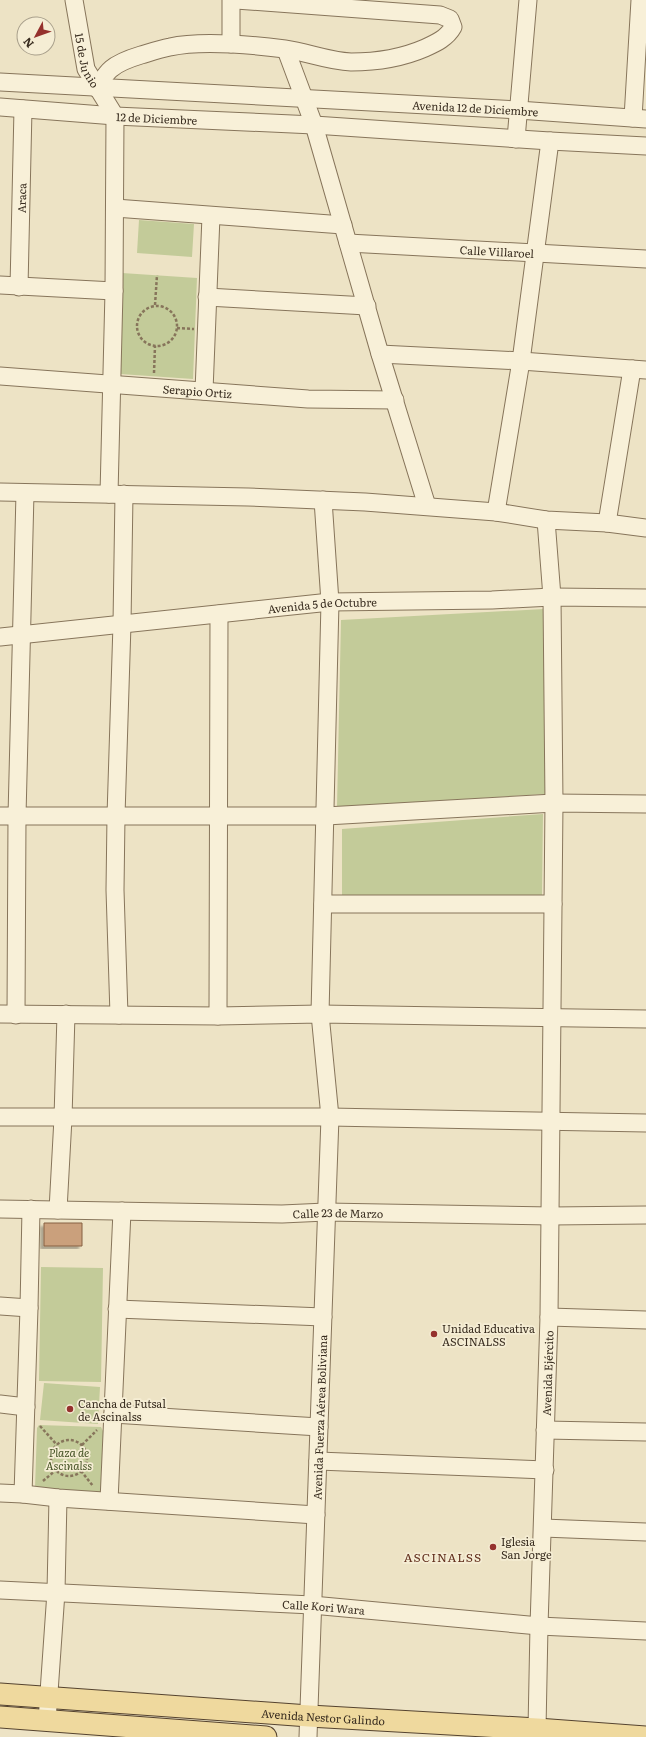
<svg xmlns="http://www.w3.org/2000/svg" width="646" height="1737" font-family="Literata,serif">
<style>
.green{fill:#c3cb99}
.building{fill:#caa07c;stroke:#866042;filter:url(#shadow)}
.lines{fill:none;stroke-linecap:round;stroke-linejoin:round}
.minor-casing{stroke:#87755b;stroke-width:19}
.major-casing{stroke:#55432f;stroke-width:23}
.path{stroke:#87755b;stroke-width:2.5;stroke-dasharray:3 2;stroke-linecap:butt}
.minor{stroke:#f8f0d8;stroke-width:17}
.major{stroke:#efd99e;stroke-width:21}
.poi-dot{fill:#95312d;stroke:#f5edd4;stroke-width:1.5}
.labels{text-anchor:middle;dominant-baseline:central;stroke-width:3.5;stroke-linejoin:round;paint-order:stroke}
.street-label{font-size:11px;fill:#382c1f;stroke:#f5edd4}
.poi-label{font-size:11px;fill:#382c1f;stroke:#f5edd4;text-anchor:start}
.park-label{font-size:11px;font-style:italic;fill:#465426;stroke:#f5edd4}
.neighbourhood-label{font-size:12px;letter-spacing:1px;fill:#63311f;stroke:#f5edd4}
</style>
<defs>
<filter id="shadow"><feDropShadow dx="-3.5" dy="3.5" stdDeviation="1" flood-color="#0004"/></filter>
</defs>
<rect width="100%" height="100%" fill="#ede3c5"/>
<path class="green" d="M139,220l55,4 -2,33 -55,-4z
M122,273l75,5 -4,101 -73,-5z
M544,609l2,185 -209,13 4,-187z
M543,814l-1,82 -200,-1v-66z
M41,1267l62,1 -2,114 -62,-1z
M44,1383l56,4 -2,37 -58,-4z
M39,1425l62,2 2,4 -1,62 -67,-5 2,-60z"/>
<path class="building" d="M44,1223h38v23h-38z"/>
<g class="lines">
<g class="minor-casing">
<g id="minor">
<path id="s1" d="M74,0l12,69 29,47 -1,175 -5,203"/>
<path d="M231,0v44"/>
<path d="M286,50l28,75 66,229 47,152"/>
<path id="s2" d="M0,82l518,28 128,9"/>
<path d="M96,88c5,-6 9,-14 15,-19 8,-7 20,-11 30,-14 10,-3 19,-6 29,-8 31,-7 83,-2 115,2 22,3 43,12 66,13 24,0 51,-4 74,-14 11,-5 22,-10 28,-21l-3,-8 -10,-4 -204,-15"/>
<path id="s3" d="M0,107l115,9 199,9 236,16 96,5"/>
<path d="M633,118l7,-118"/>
<path d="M516,139l12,-139"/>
<path d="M115,208l228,17"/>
<path id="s4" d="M348,243l298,16"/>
<path d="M0,285l114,6"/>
<path id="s5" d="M19,287l4,-178"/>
<path d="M207,297l160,9"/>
<path d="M380,354l141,7 125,9"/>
<path id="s6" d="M0,376l308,23 87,1"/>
<path d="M204,391l7,-175"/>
<path d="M0,492l248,5 117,5 131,10 50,8 61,3 39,5"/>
<path d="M496,512l25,-151 29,-220"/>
<path d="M607,523l25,-154"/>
<path id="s7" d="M0,637l330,-35 162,-2 60,-3 94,1"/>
<path d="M0,816h326l228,-13 92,1"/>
<path d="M323,904h230"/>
<path d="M0,1014l218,2 102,-2 326,5"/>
<path d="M16,1015l1,-199 8,-323"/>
<path d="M119,1015l-4,-125 1,-74 6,-192 2,-130"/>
<path d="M218,1016l1,-402"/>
<path d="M0,1117h330l316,6"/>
<path id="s8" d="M0,1209l282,5 44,-2 225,4 95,-1"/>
<path d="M58,1210l5,-92 3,-104"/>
<path d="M0,1306l29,2"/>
<path d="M117,1309l206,8"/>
<path d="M549,1317l97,3"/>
<path d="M0,1404l26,3"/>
<path d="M113,1414l206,13"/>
<path d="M545,1430l101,2"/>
<path d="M318,1461l227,9"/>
<path d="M0,1493l23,1 35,4 258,17"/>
<path d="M23,1494l6,-186 2,-99"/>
<path d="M109,1501l13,-290"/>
<path d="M543,1528l103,4"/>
<path id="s9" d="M0,1590l312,15 227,21 107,5"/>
<path d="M47,1721l9,-129 2,-94"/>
<path id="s10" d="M537,1729l2,-103 10,-309 5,-514 -2,-206 -6,-77"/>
<path id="s11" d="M308,1737l22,-620 -10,-103 10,-412 -7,-102"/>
</g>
</g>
<g class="major-casing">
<g id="major">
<path id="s12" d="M0,1694l309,22 228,13 109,8"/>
<path d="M0,1717l266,20"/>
</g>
</g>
<path class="path" d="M155,305l2,-30
M137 326a20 20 0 1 1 40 0a20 20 0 1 1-40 0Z
M177,328l17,1
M154,373l1,-27
M40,1426l17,19
M51 1458a18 18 0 1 1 36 0a18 18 0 1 1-36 0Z
M82,1445l15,-15
M81,1471l12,15
M43,1481l13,-11"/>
<use href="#minor" class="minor"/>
<use href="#major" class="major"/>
</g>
<g class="poi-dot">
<circle cx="434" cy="1334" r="4"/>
<circle cx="70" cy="1409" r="4"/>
<circle cx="493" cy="1547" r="4"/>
</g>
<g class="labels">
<g class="street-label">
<text stroke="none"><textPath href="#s1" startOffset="62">15 de Junio</textPath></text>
<text stroke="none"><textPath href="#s2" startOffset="476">Avenida 12 de Diciembre</textPath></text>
<text stroke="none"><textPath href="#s3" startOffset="157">12 de Diciembre</textPath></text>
<text stroke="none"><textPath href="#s5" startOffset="89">Araca</textPath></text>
<text stroke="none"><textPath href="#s4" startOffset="149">Calle Villaroel</textPath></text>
<text stroke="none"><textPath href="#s6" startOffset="198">Serapio Ortiz</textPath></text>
<text stroke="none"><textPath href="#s7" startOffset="324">Avenida 5 de Octubre</textPath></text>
<text stroke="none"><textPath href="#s8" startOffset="338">Calle 23 de Marzo</textPath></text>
<text stroke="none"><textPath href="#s10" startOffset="356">Avenida Ejército</textPath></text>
<text stroke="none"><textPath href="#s11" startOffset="320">Avenida Fuerza Aérea Boliviana</textPath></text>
<text stroke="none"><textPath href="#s9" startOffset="324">Calle Kori Wara</textPath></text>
<text stroke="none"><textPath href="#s12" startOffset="324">Avenida Nestor Galindo</textPath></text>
</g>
<g class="poi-label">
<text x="442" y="1328">Unidad Educativa<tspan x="442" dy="13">ASCINALSS</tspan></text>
<text x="78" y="1403">Cancha de Futsal<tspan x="78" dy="13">de Ascinalss</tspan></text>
<text x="501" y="1541">Iglesia<tspan x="501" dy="13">San Jorge</tspan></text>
</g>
<g class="park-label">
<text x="69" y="1452">Plaza de<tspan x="69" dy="13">Ascinalss</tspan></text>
</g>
<g class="neighbourhood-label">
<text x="443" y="1557">ASCINALSS</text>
</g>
</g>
<g transform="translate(36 36) rotate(229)"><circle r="19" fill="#f5edd4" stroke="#a9a08c"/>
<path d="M0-3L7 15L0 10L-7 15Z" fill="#95312d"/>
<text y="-6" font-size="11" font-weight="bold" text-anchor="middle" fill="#382c1f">N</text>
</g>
</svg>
